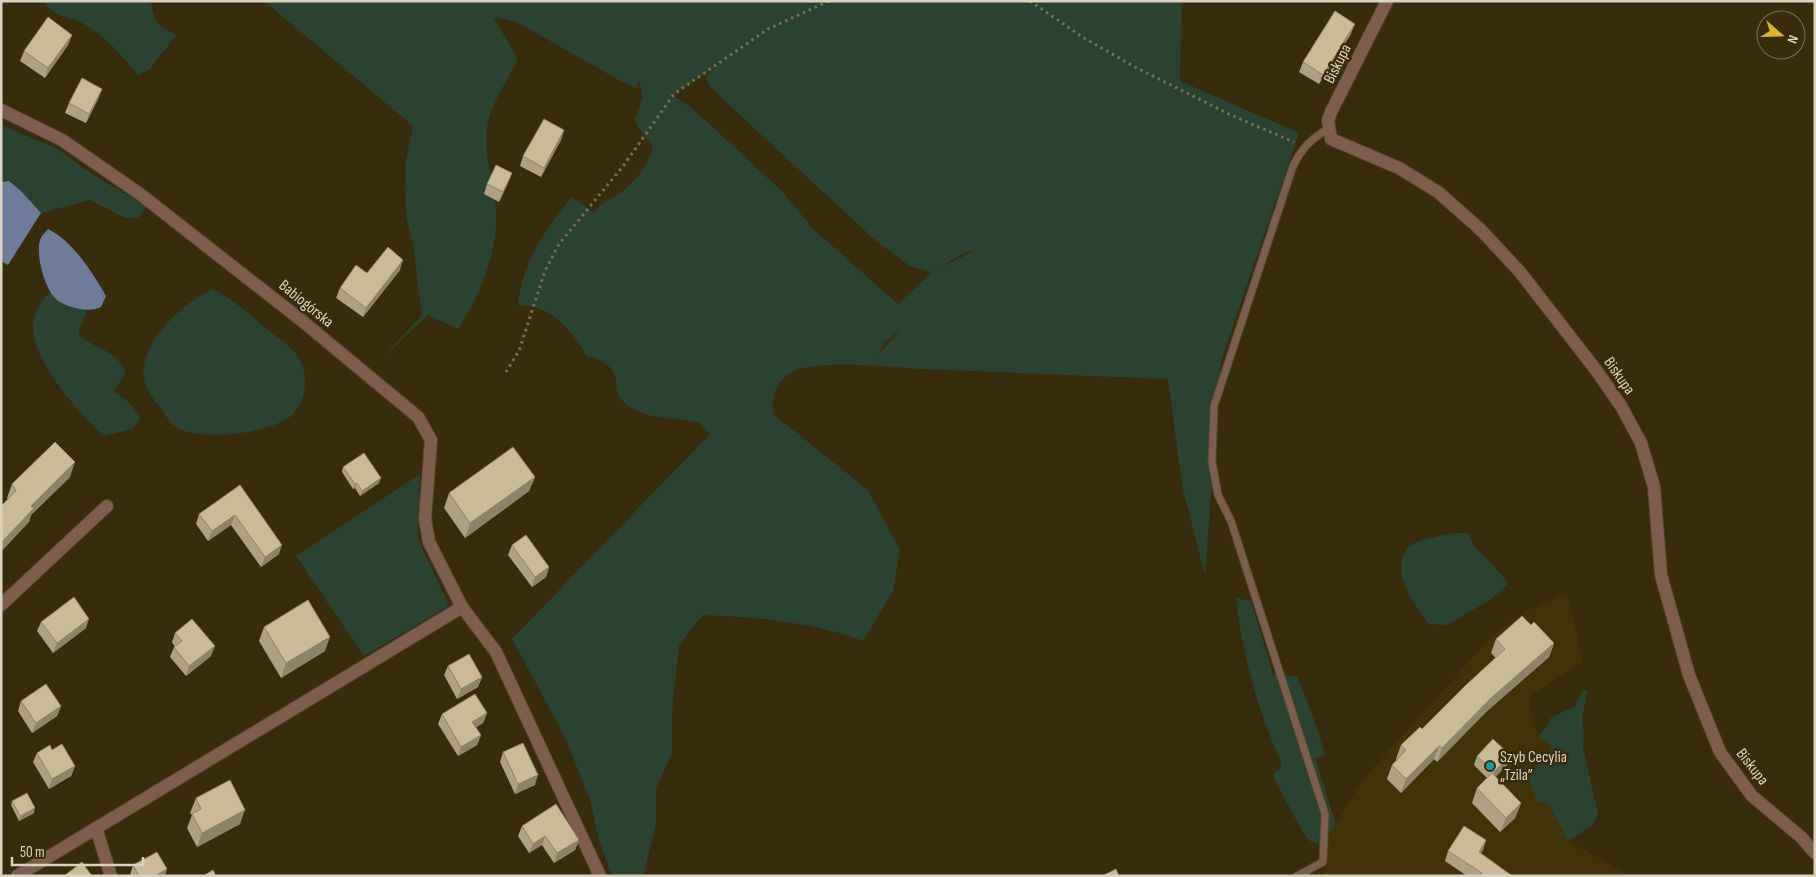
<svg xmlns="http://www.w3.org/2000/svg" width="1816" height="877" font-family="'Sofia Sans Condensed',sans-serif">
<style>
.built{fill:#423209}
.green{fill:#2a4230;fill-rule:evenodd}
.water{fill:#6e7c99}
.lines{fill:none;stroke-linecap:round;stroke-linejoin:round}
.service-casing{stroke:#53472a;stroke-width:9}
.minor-casing{stroke:#53472a;stroke-width:14}
.path{stroke:#7a6f55;stroke-width:3;stroke-dasharray:2.5 4;stroke-linecap:butt}
.service{stroke:#7d5d4d;stroke-width:7}
.minor{stroke:#7d5d4d;stroke-width:12}
.wall{fill:#aea083}
.shaded-wall{fill:#8d826a}
.building{fill:#caba98;stroke:#8d826a}
.culture-dot{fill:#0f9aa8;stroke:#392c0d;stroke-width:2}
.labels{text-anchor:middle;dominant-baseline:central;stroke-width:5;stroke-linejoin:round;paint-order:stroke}
.street-label{font-size:16px;fill:#dbd3c2;stroke:#392c0d}
.poi-label{font-size:16px;fill:#dbd3c2;stroke:#392c0d;text-anchor:start}
</style>
<rect width="100%" height="100%" fill="#392c0d"/>
<path class="built" d="M1567,592l16,70 -53,34 3,30 6,10 13,11 -4,55 20,39 63,35h-307l4,-40 36,-58 128,-142 34,-25z"/>
<path class="green" d="M43,1h108c2,19 7,26 25,34l-26,34 -12,6c-17,-20 -27,-33 -49,-48 -16,-12 -33,-6 -46,-26z
M264,1h918l-2,80 119,52 -78,228 -16,215 -23,-91 -14,-106c-82,-3 -165,-7 -247,-10 -30,-2 -105,-10 -129,3 -17,10 -20,25 -19,42l95,76 32,60 -7,41 -30,50c-53,-19 -104,-24 -160,-26l-24,30 -7,67v41l-16,35v35l-12,49 -3,4h-29l-13,-36 -9,-40 -25,-63 -53,-98 198,-205 -10,-11c-24,-6 -52,-2 -74,-19 -19,-15 0,-28 -22,-41 -7,-4 -9,-6 -17,-6 -13,-25 -38,-54 -68,-51l-1,-4c8,-46 25,-70 54,-105l22,16c6,-9 13,-12 22,-17 17,-11 33,-30 37,-50l-16,-20 -2,-7 8,-22 -4,-18 -3,9 -12,-5 -107,-61 -24,-5 25,42c-10,21 -28,45 -31,69 -4,30 9,57 9,87 2,37 -18,85 -38,114l-30,-14 -48,45 42,-45 -9,-70 -7,-29 -1,-52 8,-38zM720,64l-12,10 -2,5 7,11 163,151 35,26 21,5 -34,32 -86,-76 -29,-36 -90,-83 -20,-14zM979,249h-1l-41,20 25,-15zM900,331l-21,23 5,-12z
M1,125l55,23 34,25 57,33 -9,12h-13l-35,-18 -49,13 -20,-22 -12,-10 -8,1z
M213,289c21,11 36,25 54,40 13,11 31,21 36,38 5,15 1,34 -9,46 -17,20 -94,29 -116,15 -8,-5 -14,-15 -20,-23 -10,-13 -17,-24 -14,-40 7,-33 40,-62 69,-76z
M50,292l7,8 30,10 -9,24c15,16 37,13 48,39l-12,18 18,14 8,14 -7,10 -29,7c-24,-21 -73,-77 -71,-111 0,-11 9,-26 17,-33z
M420,474l-2,65 31,67 -85,50 -68,-100z
M1456,533h12c8,22 29,31 40,51l-18,16 -43,25 -18,-1c-13,-18 -40,-52 -22,-75 9,-11 35,-13 49,-16z
M1236,598l15,3 22,73 24,2 16,40 12,39 -10,3 21,66 -8,12 -1,11 -17,-6 -6,-7 -30,-55v-6l6,-4 1,-7c-23,-51 -39,-108 -45,-164z
M1582,691h6l-6,26 2,18 -1,12 15,67 -6,12 -24,15 -20,-38 -12,-2 -7,-24 23,-30 -13,-11 13,-19 23,-11z"/>
<path class="water" d="M9,181l12,10 20,22 -33,52 -7,-4v-79z
M48,229c26,13 44,43 58,67l-5,11c-12,6 -33,1 -44,-7 -12,-9 -23,-49 -16,-62 1,-3 5,-6 7,-9z"/>
<g class="lines">
<g class="service-casing">
<path id="service" d="M1297,876l26,-14 2,-48 -94,-293 -13,-26 -6,-33 2,-56 79,-240c9,-18 18,-27 35,-37"/>
</g>
<g class="minor-casing">
<path id="minor" d="M1387,1l-56,111 -3,9 3,18 68,29 39,24 43,38 39,42 76,98 25,36 20,37 13,44 7,88 28,100 31,77 32,44 49,41 14,16
M1,110l61,30 78,54 161,126 117,97 13,23 -6,79 4,23 33,65 34,45 104,224
M1,605l106,-99
M96,828l15,48
M17,876l445,-269"/>
</g>
<path class="path" d="M1030,1l54,37 51,29 98,49 61,26
M506,372l13,-21 26,-80 14,-27 65,-79 50,-71 94,-65 61,-28"/>
<use href="#service" class="service"/>
<use href="#minor" class="minor"/>
</g>
<path class="wall" d="M1351,34l-32,50 -20,-12 4,-10z
M72,35l-4,10 -23,33 -25,-17 4,-10z
M102,89l-4,10 -12,24 -21,-10 4,-10z
M564,130l-3,10 -20,37 -21,-11 3,-10z
M512,173l-4,10 -9,19 -15,-8 3,-10z
M400,270l-37,47 -27,-19 4,-10 27,-15z
M343,467l36,16 -19,13 -5,-8 -2,1 -11,-17z
M70,477l-39,38 -2,7 -22,-24 5,-14z
M535,477l-6,14 -64,47 -21,-30 5,-15z
M240,485l39,69 -18,13 -30,-42 -23,16 -12,-17 3,-10z
M512,545l37,22 -3,10 -14,10 -24,-32z
M41,622l45,6 -33,25 -16,-22z
M1531,625l23,18 -5,14 -63,55 -49,50 -3,-3 -33,34 -14,-14 5,-14 5,-5 -1,-1 5,-14 21,-16 74,-71 -5,-5 5,-14z
M264,627l61,24 -44,27 -22,-37z
M175,633l36,23 -25,20 -16,-19 4,-10h1l-3,-5z
M448,666l34,11 -4,10 -21,12 -13,-24z
M21,701l40,5 -4,10 -25,17 -14,-22z
M487,713l-4,10 -7,4 5,8 -4,10 -19,11 -20,-32 4,-10z
M52,750l23,16 -4,10 -22,13 -16,-27 4,-9z
M503,752l32,33 -20,9 -15,-32z
M1477,756l30,9 -12,12 26,26 -6,15 -15,14 -28,-29 5,-15 10,-10 -13,-13z
M196,798l44,26 -43,23 -10,-19 5,-13 -2,-2z
M12,801l22,12 -15,8 -8,-16z
M522,826l57,14 -4,10 -21,13 -12,-18 -13,8 -11,-17z
M1486,840l-3,10 -3,3 31,23h-44l-22,-15 3,-10z
M133,865l32,11h-35v-1z"/>
<path class="shaded-wall" d="M1355,24l-4,10 -32,50 4,-9z
M72,35l-4,10 -23,33 3,-10z
M102,89l-4,10 -12,24 3,-9z
M564,130l-3,10 -20,37 3,-9z
M512,173l-4,10 -9,19 4,-10z
M403,260l-3,10 -37,47 3,-9z
M75,462l-5,15 -39,38 -2,7 -28,30v-9l30,-37z
M535,477l-6,14 -64,47 5,-15z
M381,478l-2,5 -19,13 2,-5z
M357,483l-2,5 -2,1 2,-5z
M235,515l-4,10 -23,16 4,-10z
M282,545l-3,9 -18,13 4,-10z
M549,567l-3,10 -14,10 3,-10z
M89,619l-3,9 -33,25 4,-10z
M330,637l-5,14 -44,27 5,-15z
M1554,643l-5,14 -63,55 -49,50 5,-14 49,-50z
M215,646l-4,10 -25,20 3,-10z
M482,677l-4,10 -21,12 4,-10z
M61,706l-4,10 -25,17 4,-10z
M487,713l-4,10 -14,9 3,-10z
M481,735l-4,10 -19,11 3,-9z
M1439,746l-5,13 -33,34 5,-14z
M1510,755l-3,10 -17,17 4,-10z
M75,766l-4,10 -22,13 3,-10z
M538,775l-3,10 -20,9 3,-10z
M1521,803l-6,15 -15,14 6,-14z
M35,808l-1,5 -15,8 1,-5z
M245,810l-5,14 -43,23 5,-14z
M545,836l-3,9 -13,8 4,-9z
M579,840l-4,10 -21,13 3,-10z
M1486,840l-3,10 -8,12 4,-10z
M167,869l-2,7h-10z"/>
<path class="building" d="M1335,11l20,13 -32,51 -20,-13z
M48,17l24,18 -24,33 -24,-17z
M82,78l20,11 -13,25 -20,-11z
M544,119l20,11 -20,38 -21,-12z
M496,165l16,8 -9,19 -16,-8z
M388,247l15,13 -37,48 -26,-20 16,-23 11,8z
M55,442l20,20 -44,44 3,2 -33,35v-37l15,-15 -4,-7z
M513,447l22,30 -65,46 -21,-30z
M364,453l17,25 -19,13 -5,-8 -2,1 -12,-17z
M240,485l42,60 -17,12 -30,-42 -23,16 -13,-17z
M526,535l23,32 -14,10 -23,-32z
M74,597l15,22 -32,24 -16,-21z
M308,600l22,37 -44,26 -22,-36z
M1522,616l9,9 3,-3 20,21 -63,55 -49,50 -3,-2 -33,33 -14,-14 14,-15 -5,-5 19,-18 2,2 44,-44 39,-36 -9,-10z
M192,619l23,27 -26,20 -15,-19 8,-6 -7,-8z
M469,654l13,23 -21,12 -13,-23z
M46,684l15,22 -25,17 -15,-22z
M475,694l12,19 -15,9 9,13 -20,12 -19,-33z
M1493,739l17,16 -16,17 -17,-16z
M523,743l15,32 -20,9 -15,-32z
M62,744l13,22 -23,13 -15,-26 13,-8 2,5z
M1492,773l29,30 -15,15 -29,-30z
M230,780l15,30 -43,23 -10,-19 9,-5 -5,-11z
M27,793l8,15 -15,8 -8,-15z
M556,804l23,36 -22,13 -12,-17 -12,8 -11,-18z
M1464,826l22,14 -7,12 32,23 -1,1h-31l3,-3 -34,-22z
M157,852l10,17 -12,7h-16l-6,-11z
M82,862l10,14h-28z
M1116,869l3,7h-17z
M213,870l3,6h-13z"/>
<circle class="culture-dot" cx="1490" cy="766" r="5"/>
<g class="labels">
<g class="street-label">
<text transform="translate(1338 64) rotate(-63)">Biskupa</text>
<text transform="translate(306 304) rotate(39)">Babiogórska</text>
<text transform="translate(1619 376) rotate(55)">Biskupa</text>
<text transform="translate(1752 767) rotate(52)">Biskupa</text>
</g>
<g class="poi-label">
<text x="1500" y="757">Szyb Cecylia<tspan x="1500" dy="18">„Tzila”</tspan></text>
</g>
</g>
<rect width="1816" height="877" fill="none" stroke="#dbd3c2" stroke-width="5"/>
<g transform="translate(1781 35) rotate(110)"><circle r="24" fill="#392c0d" stroke="#7a6f55"/>
<path d="M0-4L9 19L0 12L-9 19Z" fill="#dcb233"/>
<text y="-8" font-size="14" font-weight="bold" text-anchor="middle" fill="#dbd3c2">N</text>
</g>
<path d="M12 857v8h131v-8" fill="none" stroke="#dbd3c2" stroke-width="2.5"/>
<text x="20" y="857" font-size="15" fill="#dbd3c2" stroke="#392c0d" stroke-width="4" paint-order="stroke">50 m</text>
</svg>
